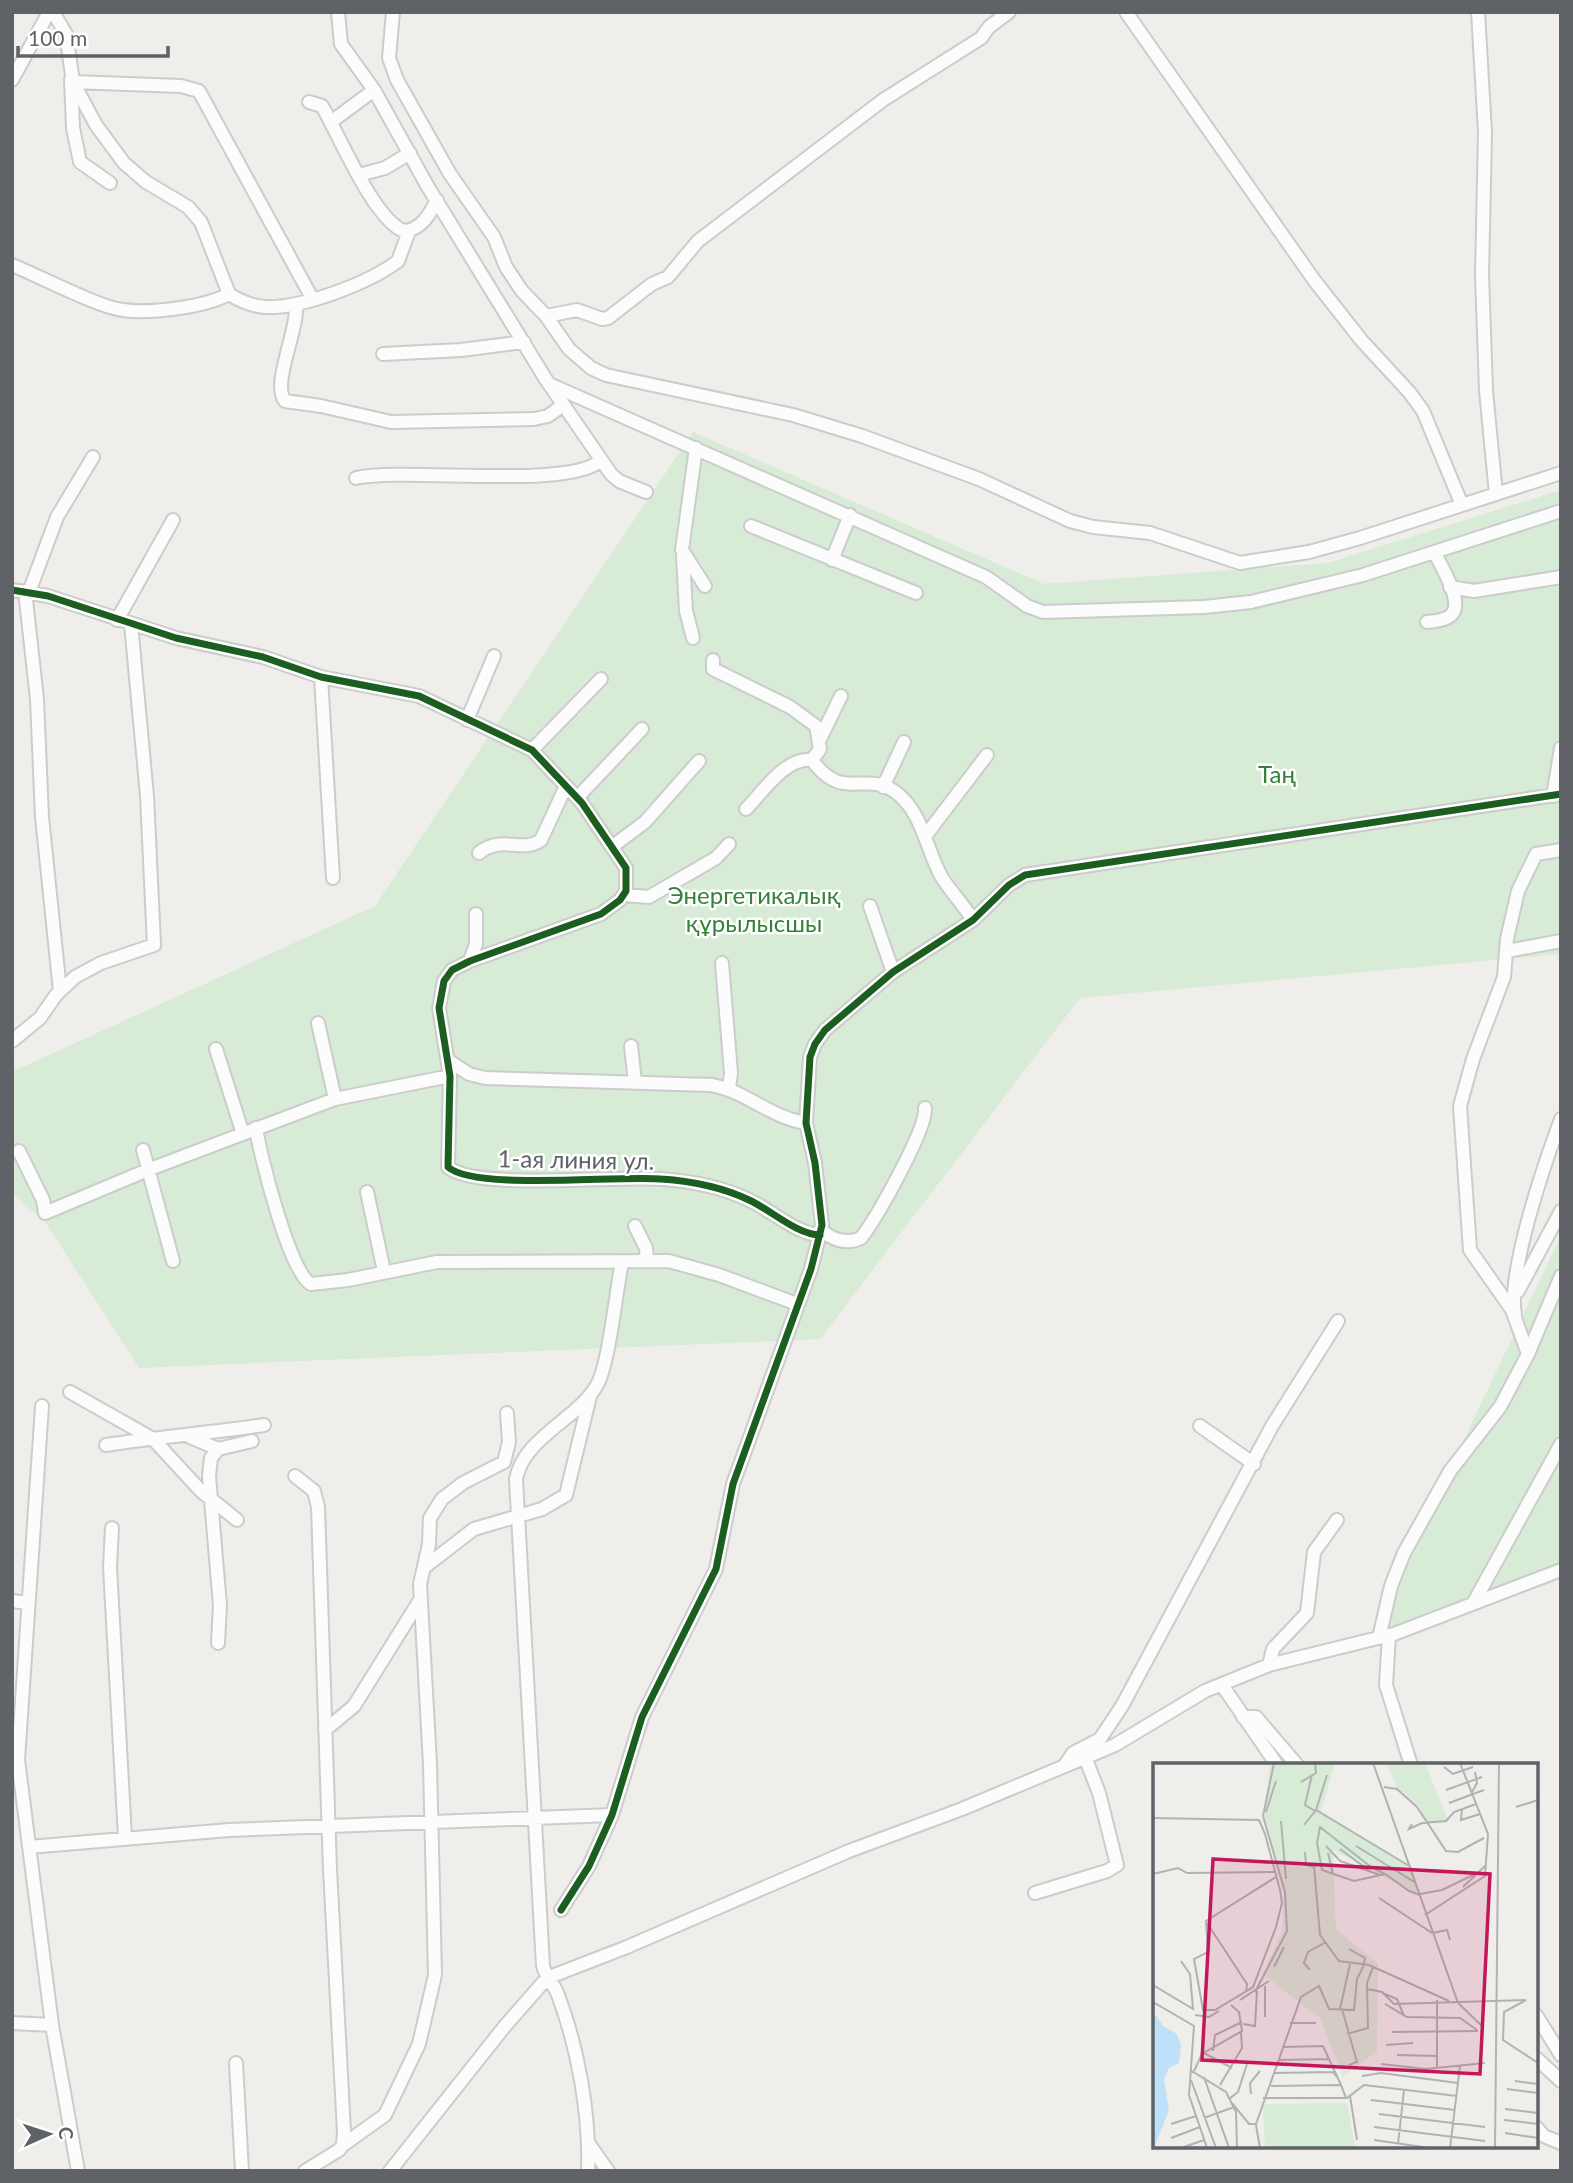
<svg xmlns="http://www.w3.org/2000/svg" width="1573" height="2183" font-family="Lato,sans-serif">
<style>
.green{fill:#d8ebd6}
.lines{fill:none;stroke-linecap:round;stroke-linejoin:round}
.minor-casing{stroke:#cbcccc;stroke-width:16}
.minor{stroke:#fdfcfc;stroke-width:12}
.cycleway-casing{stroke:#fff;stroke-width:11}
.cycleway{stroke:#1b5e20;stroke-width:7}
.labels{text-anchor:middle;dominant-baseline:central;stroke-width:5;stroke-linejoin:round;paint-order:stroke}
.park-label{font-size:24px;fill:#348238;stroke:#fff}
.street-label{font-size:24px;fill:#5f6368;stroke:#fff}
.inset-road{fill:none;stroke:#b1b2b2;stroke-width:2}
.view{fill:#c2185b;fill-opacity:0.15;stroke:#c2185b;stroke-width:3.5}
.inset-edge{fill:none;stroke:#5f6368;stroke-width:3.5}
</style>
<rect width="100%" height="100%" fill="#efeeea"/>
<path class="green" d="M693,432l351,152 283,-21 234,-73v464l-481,44 -260,341 -681,29 -93,-145 -34,-30v-121l363,-166z
M1561,1236v334l-194,72z"/>
<g class="lines">
<g class="minor-casing">
<path id="minor" d="M53,12l13,22 7,48 23,43 28,38 22,19 42,25 13,15 28,72c11,7 23,12 36,13 36,2 104,-24 133,-46l11,-30
M338,12l3,32 33,46 54,97 117,191 66,96 8,7 27,11
M393,12l-4,46 8,22 53,94 44,63 12,30 16,24 24,25 23,33 22,19 15,7 187,40 69,21 117,43 91,42 23,6 57,6 90,30 69,-11 51,-14 201,-65
M1126,12l188,268 48,61 48,52 13,18 39,94
M1478,12l7,120 -3,143 4,116 10,103
M71,79l2,49 7,34 30,21
M12,80l37,-68
M73,82l108,4 18,5 113,207
M309,102l13,4c17,29 52,114 82,125 17,-1 26,-17 33,-31
M331,122l43,-32
M359,175l26,-7 25,-15
M12,265c27,11 86,42 111,45 27,4 82,-3 106,-16
M296,304c3,25 -25,80 -11,97l36,5 70,16 143,-3 14,-3 15,-11
M546,316l31,-6 25,9 6,-1 44,-34 16,-7 30,-36 185,-141 98,-62 8,-11 20,-15
M383,354l78,-4 63,-8
M549,384l437,193 41,29 16,6 161,-5 47,-5 112,-27 198,-64
M696,448l-14,102 23,36
M356,478c51,-11 215,12 245,-18
M751,526l165,67
M683,556l3,55 7,27
M832,560l18,-45
M1450,587l24,4 87,-14
M12,590l36,6 128,42 87,19 58,20 98,19 113,54 50,53 44,65v23l-6,9 -19,14 -131,47 -18,9 -8,11 -5,27 11,68 -2,91c27,24 171,8 213,12 29,2 61,8 88,21 22,10 47,34 71,35
M25,591l12,108 5,118 18,174
M29,592l28,-75 36,-60
M117,620l56,-100
M1427,622c7,-1 17,-1 23,-6 16,-12 -9,-49 -15,-63
M713,660v9l77,38 26,19 4,23 -8,11
M321,677l12,201
M467,720l27,-64
M820,739l21,-43
M532,750l69,-71
M883,787l21,-45
M1553,796l8,-48
M577,798l65,-69
M746,809c17,-17 39,-52 66,-49 30,42 52,11 82,31 28,19 32,58 47,85 9,15 22,28 32,44
M926,835l61,-80
M613,846l32,-24 54,-61
M479,853c23,-19 43,1 62,-13l25,-54
M624,895l25,2 5,-3 62,-36 13,-14
M870,906l23,66
M1507,951l54,-10
M470,961l6,-17v-30
M722,963l9,110 -2,15
M318,1023l17,76
M12,1041l28,-23 16,-23 19,-18 26,-14 53,-18 -7,-149 -16,-172
M631,1046l4,36
M216,1049l27,85
M449,1061l20,13 16,4 226,7c35,6 60,33 95,38
M256,1128c4,27 34,146 55,156l37,-4 89,-18 232,-1 50,14 78,29
M143,1150l30,111
M19,1151l24,49 2,13 105,-44 185,-70 115,-23
M367,1192l17,79
M635,1226l11,22 1,12
M821,1230c12,10 25,15 40,8 15,-19 66,-109 64,-130
M1518,1291l43,-80
M1515,1315c-8,-43 30,-153 46,-196
M1528,1354l-16,-44 -42,-60 -10,-144 13,-47 31,-82 3,-38 11,-48 18,-37 25,-4
M70,1392l83,47 48,52 36,29
M42,1406l-24,354 34,265 26,146
M1200,1426l54,38
M190,1437l28,12 -7,9 -2,18 11,129 -2,38
M106,1445c52,-8 105,-12 158,-20
M218,1449l34,-8
M295,1476l19,15 4,16 12,362 14,263 -1,13 -4,5 -34,21
M112,1528l-2,39 15,270
M426,1566l48,-37 68,-20 24,-14 24,-99
M12,1601l16,2
M1474,1602l87,-158
M1389,1635l-3,50 25,80
M1379,1638l12,-52 13,-33 46,-82 50,-64 28,-53 33,-78
M1269,1665l4,-16 34,-36 7,-61 23,-32
M1222,1685l55,80
M1243,1717h13l41,48
M325,1730l29,-24 66,-106
M1065,1765l8,-12 27,-14 22,-33 150,-280 66,-105
M29,1847l200,-17 383,-15
M1035,1893l72,-22 10,-6 -18,-72 -14,-36
M561,1910l28,-44 23,-51 30,-98 74,-148 17,-85 78,-215 11,-44 -7,-62 -9,-40 4,-66 5,-13 10,-14 68,-58 80,-52 36,-35 16,-10 536,-81
M1536,2015l25,40
M12,2023l40,2
M1536,2058l25,23
M236,2063l6,108
M1536,2127l8,9 17,7
M589,2144l19,27
M343,2145l42,-30 34,-71 16,-69 -5,-211 -10,-180 9,-40 1,-26 12,-19 21,-16 41,-21 5,-20 -2,-29
M390,2171l115,-145 42,-48 80,-31 222,-96 113,-42 153,-64 90,-54 64,-26 125,-31 167,-64
M588,2171c2,-57 -10,-123 -30,-176 -4,-11 -12,-18 -15,-29l-27,-487c8,-42 61,-59 81,-94 12,-21 19,-94 25,-123"/>
</g>
<use href="#minor" class="minor"/>
<g class="cycleway-casing">
<path id="cycleway" d="M12,590l36,6 128,42 87,19 58,20 98,19 113,54 50,53 44,65v23l-6,9 -19,14 -131,47 -18,9 -8,11 -5,27 11,68 -2,91c27,24 171,8 213,12 29,2 61,8 88,21 22,10 47,34 71,35
M561,1910l28,-44 23,-51 30,-98 74,-148 17,-85 78,-215 11,-44 -7,-62 -9,-40 4,-66 5,-13 10,-14 68,-58 80,-52 36,-35 16,-10 536,-81"/>
</g>
<use href="#cycleway" class="cycleway"/>
</g>
<g class="labels">
<g class="park-label">
<text x="1277" y="773">Таң</text>
<text x="754" y="894">Энергетикалық<tspan x="754" dy="28">құрылысшы</tspan></text>
</g>
<g class="street-label">
<text transform="translate(576 1159) rotate(1)">1-ая линия ул.</text>
</g>
</g>
<g transform="translate(1153 1763)">
<rect width="385" height="385" fill="#efeeea"/>
<path d="M117,0h65l-14,48 91,58 8,27 -87,-46 3,79 42,35 -1,87 -34,26 -23,-59 -58,-44 21,-43v-37l-19,-74zM234,0h38l23,57 -20,2 -9,-16 -23,-20zM194,340l8,45h-90l-2,-44z" fill="#d8ebd6"/>
<path d="M0,248l10,15 14,8 4,11 -2,18 -10,5 -5,12 5,30 -15,38z" fill="#bfe0f9"/>
<path class="inset-road" d="M220,0l85,240 24,23v25M291,4l9,7 20,-7M159,12l-7,30 10,6M148,19l15,-9 -1,-10M231,24l13,2 20,18 29,44 12,1 26,-14M293,27l36,-13M319,29l5,-9 -2,-11M296,40l35,-13M363,44l22,-7M309,46l-1,11 19,-6M163,47l95,57M113,49l10,-31M110,53l11,-53M0,55l106,2 6,14 15,56 2,13 -6,24 -23,60 -38,23h-12l-9,-51 14,-7 -2,-31 70,-44M128,58l5,58M259,61l-3,5 13,-6 24,-2 8,-9 22,-8M151,62l12,-15 11,-35M173,83l14,15 40,14M203,83l60,37M187,86l31,23M152,89l1,13 8,2M175,90l5,21M167,101l-6,2 6,69 19,26 30,4 80,36M0,111l25,-6 9,5 88,-1M232,111l-31,7 -32,-11 -5,-27 3,-16 51,40 14,7 6,4 18,13 11,4M310,124l23,-22M267,131l22,-4 33,-16M226,135l53,35M272,152l60,-39 3,-42 -28,-71M54,160l40,61 -1,8M280,170l14,-3 3,10M196,186l16,9 -1,5M121,204l10,-20M157,207l-6,-7 4,-11 18,-10M0,222l40,24 -3,-35 -9,-13M112,223v31M214,226l15,3 12,12 132,-4 -22,12 -1,28 35,23M102,229l32,-61 -2,-39 -22,-76M232,231l12,5 7,17M87,237l29,-19M284,237v68M0,239l41,24 -5,69 18,53M232,241l22,13 53,1 17,12M187,246l10,-45M189,246l15,53 -8,3M42,252l14,2 10,-6M137,260h26M90,261l12,2 2,-35M239,269l86,-1M194,271l21,-6 -1,-45 6,-16M233,282l27,-2M129,284l41,-1 18,39M60,288l2,-16 27,-13M51,290l28,15M244,292l40,1M125,297l51,-1M228,301l45,5 59,-6M37,307l36,22 10,20 1,36M41,308l8,-17 40,-23 -3,-19 -8,-7M121,310l59,-1 5,6M209,313l19,-3 77,10M51,314l25,71M38,317l25,68M362,318l23,3M67,322l22,-37 -1,-16M118,323l70,-1 5,13M354,326l31,4M98,331l-1,-11 10,-12M197,333l7,44M110,335h84l17,-13 93,11M76,336l9,-7 9,-28M218,337l84,10M79,340l17,21h7l45,-127 18,-11 10,23 25,1 3,-31 8,-16M352,346l33,4M226,351l106,13M51,355l30,-11M351,357l34,4M18,361l25,-8M103,362l4,23M221,364l111,14M352,370l33,5M18,375l29,-11M221,377l56,8M245,381l6,-54M28,385l23,-8M297,385l10,-82M342,385l4,-385"/>
<path class="view" d="M60,96l277,15 -10,200 -278,-14z"/>
<rect width="385" height="385" class="inset-edge"/>
</g>
<rect width="1573" height="2183" fill="none" stroke="#5f6368" stroke-width="28"/>
<g transform="translate(49 2134) rotate(87)" stroke="#ffffff" stroke-width="5" paint-order="stroke">
<path d="M0-5L12 26L0 18L-12 26Z" fill="#5f6368"/>
<text y="-10" font-size="19" font-weight="bold" text-anchor="middle" fill="#5f6368">С</text>
</g>
<path d="M18 46v10h150v-10" fill="none" stroke="#5f6368" stroke-width="3.5"/>
<text x="28" y="46" font-size="21" fill="#5f6368" stroke="#ffffff" stroke-width="5" paint-order="stroke">100 m</text>
</svg>
